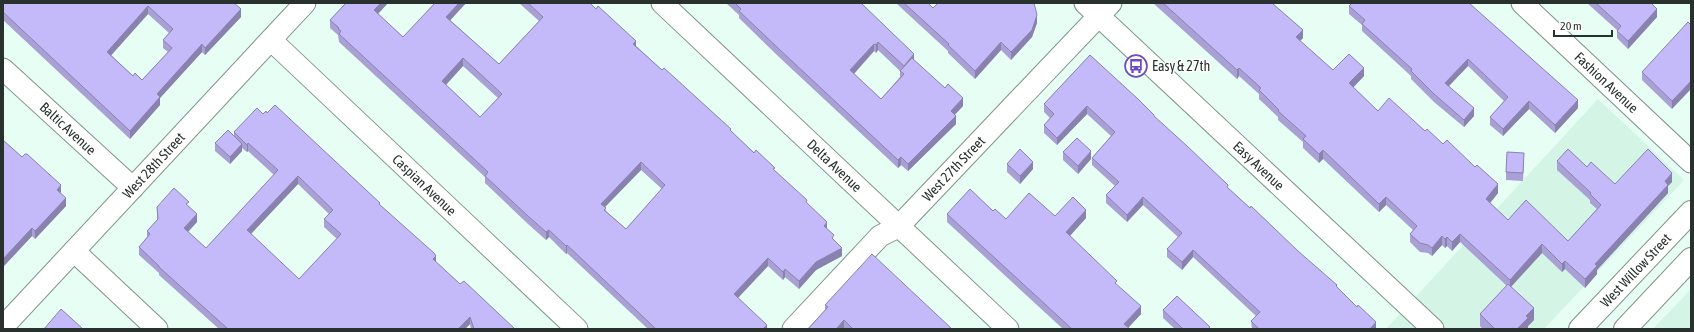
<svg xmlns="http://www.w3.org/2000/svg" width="1694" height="332" font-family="'Asap Condensed',sans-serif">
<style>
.built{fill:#d4f4e6}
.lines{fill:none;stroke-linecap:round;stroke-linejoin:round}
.minor-casing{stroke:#7e948b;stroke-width:23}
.primary-casing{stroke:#7e948b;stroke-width:24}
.minor{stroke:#fff;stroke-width:21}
.primary{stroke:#fff;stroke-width:22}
.wall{fill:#a9a0d6;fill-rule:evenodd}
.shaded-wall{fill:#8982ae}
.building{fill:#c4baf9;stroke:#8982ae;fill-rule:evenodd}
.labels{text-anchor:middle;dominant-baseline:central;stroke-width:3;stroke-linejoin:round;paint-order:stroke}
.poi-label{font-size:14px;fill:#28312d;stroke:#fff;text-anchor:start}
.street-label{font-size:14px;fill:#28312d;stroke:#fff}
</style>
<rect width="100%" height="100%" fill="#e6fef3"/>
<path class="built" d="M1598,99l86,81 -140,149h-158z
M1691,289v40h-38z"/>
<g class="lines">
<g class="minor-casing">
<g id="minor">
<path id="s1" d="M662,3l346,326"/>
<path id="s2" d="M1085,3l348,326"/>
<path id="s3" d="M1522,3l169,159"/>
<path id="s4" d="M271,40l306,289"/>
<path id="s5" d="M3,69l130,119"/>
<path d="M74,251l83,78"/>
<path id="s6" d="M3,327l302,-324"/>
<path id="s7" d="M793,329l87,-93 18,-9 213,-224"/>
</g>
</g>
<g class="primary-casing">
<g id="primary">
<path id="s8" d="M1580,329l111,-117"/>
<path d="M1625,329l66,-70"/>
</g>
</g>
<use href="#minor" class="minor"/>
<use href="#primary" class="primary"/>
</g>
<path class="wall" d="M3,3h231l7,14 -36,38 -3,-3 -42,46v7l-30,34 -127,-119zM148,14l21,19 -6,7v8l5,4 -26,28 -9,-4 -22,-21z
M346,3h42l-10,11 25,23 63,-34 -16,17 49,44 40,-43 -20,-18h71l72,67 113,101 32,33 20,25 7,12 8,15 -26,14 -17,19 -14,-12 -2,3 -15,-14 -30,32 29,31h-119l-81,-76 -1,1 -17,-17 -3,3 -18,-16 -43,-41v-6l-146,-135 -1,-7 -8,-7v-8zM463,66l35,32 -18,19 -34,-32zM641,170l21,19 -36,40 -20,-18 -1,-4z
M726,3h135l53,57 49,46 -9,9 2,9 -48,47 -7,-6 -3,3 -119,-111 -40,-39v-3zM878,50l22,21v6l-19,22 -27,-25 20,-23 2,2z
M897,3h31l5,5 104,15 -5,14 -21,23 -10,-10 -26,29 -27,-26v-2l-51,-47z
M1153,3h119l31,35 -3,3 33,29 31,6 -11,11 25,24 47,20 18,13 55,49 -8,10 18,17 60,21 29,-32 -7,-6v-3l-33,-30v-9l30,6 28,17 57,-2 -4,4v7l-71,77v4l-12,14 -20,-19 -3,3 -20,-19 -31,33 23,34 -6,6v3h-45l-3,-3v-12l27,-28 -47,-44 -8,9 -5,-5 -2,2 -3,-3 -10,11 -4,-3 -8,-1 -10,-10v-8l3,-4 -27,-25 -7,7 -56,-53 -4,4 -16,-15v-6l-25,-22v-3l-19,-18v-5l-20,-18 -2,3z
M1587,3h66l-1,1 5,13 -29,32 -11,-11v-8z
M1349,6l229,102 -23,25 -26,-24 -26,27 -13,-11v-8l14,-16 -36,-35 -19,20 25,30 -10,11 -30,-25 -23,-23v-3l-49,-45v-6l-13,-11z
M1691,25l-19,84 -30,-29v-8z
M1090,55l138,133 109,100 39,41h-124l-1,-8 5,-5 -63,-59 -11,13 -15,-13v-8l11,-12 -35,-32 -16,17 -21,-19v-8l9,-9 -23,-21v-7l19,-22 -24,-22 -30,31 -13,-12v-8l6,-7 -6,-6v-8z
M263,114l117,91 56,57 24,22 55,45h-44l-1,-5 -5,5h-246l-60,-54v-2l-20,-18v-8l8,-10v-6l10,-11v-13l32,-1 8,16 -9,10 18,16 68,-73 -26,-24 -1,1 -5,-4v3l-12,13 -15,-13v-8l19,-7v-4zM298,184l31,30 -5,5v8l13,12 -38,40 -48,-45z
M3,140l58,53 5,13 -31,33 -3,-3 -29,31z
M1063,152l28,7 -13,15 -15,-14z
M1524,161l-1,20 -17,-1v-8z
M1007,164l26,5 -13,15 -13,-12z
M993,211l13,8 49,-3 31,2 -16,18 47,49 24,29 -13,14 2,1h-67l-116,-107v-8z
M825,305l127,24h-107l-20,-18z
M1163,310l47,19h-35l-12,-11z"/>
<path class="shaded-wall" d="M381,3h7l-14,15v-8z
M459,3h7l-20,22v-8z
M148,6v8l-41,46v-8z
M241,9v8l-36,38v-7z
M1657,9v8l-29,32v-8z
M1037,15v8l-5,14 -21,23v-8z
M1303,30v8l-7,7v-8z
M636,41v8l-3,-5z
M878,42v8l-2,3v-8z
M1001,42v8l-26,29v-8z
M202,44v8l-42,46v7l-30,34v-8l27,-37z
M874,44v7l-24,27v-8z
M914,54v8l-10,12v-8z
M463,58v8l-21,23v-8z
M1468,59v7l-23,24v-7z
M1239,68v8l-2,3v-9z
M1364,68v8l-15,16v-9z
M1691,81v8l-19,20v-8z
M963,98v8l-12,13v-8z
M1578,100v8l-23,25v-8z
M1529,101v8l-26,27v-7z
M1087,106v8l-30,31v-7z
M1474,108v8l-10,11v-7z
M956,116v8l-48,47v-7z
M248,143v8l-1,1v-7z
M242,144v7l-12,13v-7z
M1323,150v9l-4,4v-9z
M1091,151v8l-13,15v-8z
M901,157v8l-3,3v-8z
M641,162v8l-40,41v-7z
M1033,162v7l-13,15v-8z
M1672,173v9l-4,4v7l-71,77v4l-12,14v-9l10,-15z
M298,176v8l-51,54v-8z
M1498,184v9l-12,15v-9z
M61,185v8l-4,-3z
M1143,197v8l-16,17v-7z
M1386,197v8l-7,7v-8z
M66,198v8l-31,33v-8z
M1086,210v8l-20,22v-8z
M197,214v8l-13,14v-8z
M827,222v8l-3,-4z
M32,228v8l-29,31v-8z
M549,230v7l-3,3v-8z
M1460,234v8l-8,9v-9z
M1442,236v9l-10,11v-8z
M1447,237v9l-2,2v-9z
M1542,244v9l-32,35v-8z
M567,245v8l-1,1v-8z
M842,248v8l-26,14 -17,19v-8l17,-19z
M1193,250v7l-11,13v-8z
M436,256v8l-3,-5z
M768,258v8l-34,36v-8z
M1565,261v8l-3,3v-8z
M785,269v8l-2,3v-8z
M1141,306v8l-14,15 -3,-5z
M1534,308v12l-6,6v3h-11l9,-13z
M470,317v7l-5,5h-7z
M844,320v8l-1,1h-7z
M1376,322v7h-6z
M767,325v4h-4z"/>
<path class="building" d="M3,3h231l7,6 -36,39 -3,-4 -45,50 3,3 -30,34 -127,-119zM148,6l25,23 -10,11 9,8 -30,32 -7,-7 -2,3 -26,-24z
M346,3h35l-7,7 29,27 32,-34h24l-13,14 53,47 44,-47 -15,-14h62l6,6 2,-3 38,35 -3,3 29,26 2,-2 67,61 -1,1 24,23 2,-3 19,18 -2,1 34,31 -1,2 21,20 -3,4 10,9 -2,3 10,10 -26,14 -17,19 -14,-12 -2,3 -15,-14 -34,36 33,31 -4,4h-107l-89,-84 -1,1 -17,-16 -3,2 -18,-16 -43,-40 3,-4 -149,-138 2,-3 -3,-2 1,-1 -9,-8zM463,58l39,36 -22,23 -38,-36zM641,162l24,23 -39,44 -22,-19 2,-2 -5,-4z
M735,3h126l53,51 -10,12 -26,-24 -2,3 -2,-1 -24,26 31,29 23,-25 -4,-3 12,-13 33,30 3,-4 15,14 -12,13 5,5 -48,48 -7,-7 -3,3 -119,-111 -40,-38 2,-2z
M904,3h24l5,5 5,-5h96l3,12 -5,15 -21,22 -10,-10 -26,29 -27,-26 1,-1z
M1163,3h109l31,27 -7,7 37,33 16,-16 15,14 -15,15 29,28 11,-13 36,33 2,-2 16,15 4,-4 28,27 2,-2 21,19 -12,15 22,21 18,-20 42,41 33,-36 -11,-11 1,-1 -34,-32 11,-12 19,18 4,-5 24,22 33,-35 24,24 -7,8 3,4 -73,79 2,2 -12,13 -20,-18 -3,3 -20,-20 -32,36 -50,-46 -8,8 -5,-5 -2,2 -3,-3 -10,12 -4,-3 -8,-2 -10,-9 7,-8 -31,-29 -7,7 -56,-54 -4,4 -16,-15 3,-3 -28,-25 1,-1 -20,-20 2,-2 -22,-20 -2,2z
M1352,3h117l109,97 -23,25 -26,-24 -26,28 -13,-12 18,-20 -40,-38 -23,24 29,25 -10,12 -30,-26 -23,-23 1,-2 -50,-45 3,-4 -16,-14z
M1596,3h55l6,6 -29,32 -11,-10 4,-5z
M1688,22l3,3v56l-19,20 -30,-29z
M1090,55l48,44 16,16v1l32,29 42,40 -1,2 23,21 1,-2 47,45 39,34 -1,1 21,21 1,-2 18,17 -6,7h-111l-8,-8 9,-9 -67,-62 -11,12 -15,-13 15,-16 -39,-36 -16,18 -21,-20 13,-13 -27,-24 23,-26 -28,-26 -30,32 -13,-13 10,-11 -10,-10z
M275,105l105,98 -1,1 55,49 2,3 -3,3 27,25 4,-3 51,48h-41l-4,-12 -12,12h-230l-69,-62v-1l-20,-19 11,-13 -3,-3 11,-12 -1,-12 17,-19 15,14 -3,2 11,10 -13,14 22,20 72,-78 -30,-27 -1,2 -13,-13 23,-24 6,6 3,-3 1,2zM298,176l35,34 -9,9 17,15 -42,45 -52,-49z
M228,130l14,14 -12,13 -15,-14z
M1077,138l14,13 -13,15 -15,-14z
M3,140l19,17 3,-3h2l34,31 -4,5 9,8 -31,33 -3,-3 -29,31v-28l1,-1 -1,-1z
M1020,149l13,13 -13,14 -13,-12z
M1507,152l17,1 -1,20 -17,-1z
M970,189l23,22 2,-2 11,10 23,-26 26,23 18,-19 13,13 -20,22 51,49 -2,2 26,23 -17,18 6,5h-58l-125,-115z
M872,254l80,75h-99l-9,-9 -8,9h-28l20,-22 -3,-2z
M1508,284l26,24 -8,8 2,2 -11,11h-3l-2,-1 -1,1h-16l-15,-15z
M1177,296l33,31 -2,2h-28l2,-1 -19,-18z
M61,309l22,20h-39z"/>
<defs>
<g id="bus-ring" transform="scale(1.15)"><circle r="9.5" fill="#fff" stroke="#6c4bc4" stroke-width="1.5"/><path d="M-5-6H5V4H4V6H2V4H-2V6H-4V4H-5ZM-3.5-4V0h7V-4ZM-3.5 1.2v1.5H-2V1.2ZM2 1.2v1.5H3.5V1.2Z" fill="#6c4bc4"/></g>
</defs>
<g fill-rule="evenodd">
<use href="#bus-ring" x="1136" y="66"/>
</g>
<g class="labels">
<g class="poi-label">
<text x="1152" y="66">Easy &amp; 27th</text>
</g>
<g class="street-label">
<text stroke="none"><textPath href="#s3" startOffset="116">Fashion Avenue</textPath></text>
<text stroke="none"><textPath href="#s5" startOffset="88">Baltic Avenue</textPath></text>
<text stroke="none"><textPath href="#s6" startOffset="221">West 28th Street</textPath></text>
<text stroke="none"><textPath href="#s2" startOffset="238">Easy Avenue</textPath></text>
<text stroke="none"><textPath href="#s1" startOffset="237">Delta Avenue</textPath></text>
<text stroke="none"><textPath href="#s7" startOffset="228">West 27th Street</textPath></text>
<text stroke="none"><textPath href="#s4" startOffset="211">Caspian Avenue</textPath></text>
<text stroke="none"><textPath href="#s8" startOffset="81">West Willow Street</textPath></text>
</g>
</g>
<rect width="1694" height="332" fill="none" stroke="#28312d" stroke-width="8"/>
<path d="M1554 30v6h58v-6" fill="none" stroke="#28312d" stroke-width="2"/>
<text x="1560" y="30" font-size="12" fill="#28312d" stroke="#ffffff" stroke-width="3" paint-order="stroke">20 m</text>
</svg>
